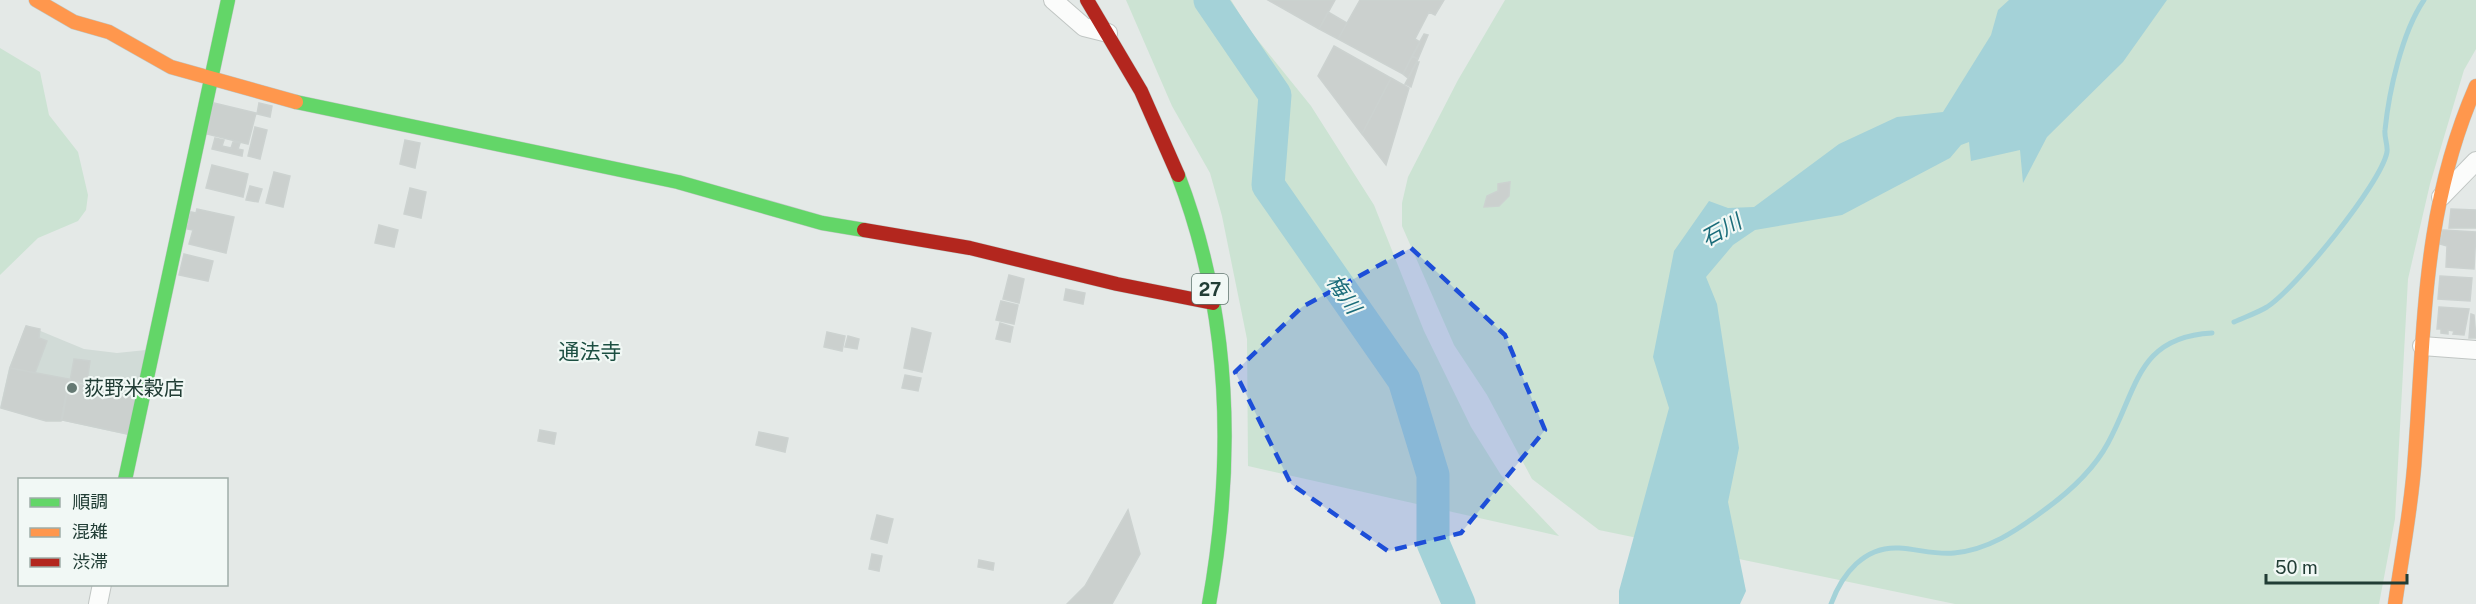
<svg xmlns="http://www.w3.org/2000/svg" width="2476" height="604" font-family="'Public Sans','Noto Sans JP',sans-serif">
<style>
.built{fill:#d1dbd7}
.green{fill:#cce3d3}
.water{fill:#a4d2d8}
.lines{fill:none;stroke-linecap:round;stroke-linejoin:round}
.stream{stroke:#a4d2d8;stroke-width:5}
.river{stroke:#a4d2d8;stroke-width:33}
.building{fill:#cbd0ce;stroke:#ccd2d0;stroke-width:1.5}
.street-casing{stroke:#c1c6c4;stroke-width:20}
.fast-casing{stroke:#bfc7c4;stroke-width:15}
.slow-casing{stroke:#bfc7c4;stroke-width:15}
.jam-casing{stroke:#bfc7c4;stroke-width:15}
.street{stroke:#fbfcfb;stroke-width:18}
.fast{stroke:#63d668;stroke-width:14}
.slow{stroke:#ff974d;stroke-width:14}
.jam{stroke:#b3261e;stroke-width:14}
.marked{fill:#1d4ed8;fill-opacity:0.2;stroke:#1d4ed8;stroke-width:4.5;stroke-dasharray:12 8;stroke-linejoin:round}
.poi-dot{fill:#657973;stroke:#f1f8f5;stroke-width:2}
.labels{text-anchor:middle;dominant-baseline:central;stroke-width:4.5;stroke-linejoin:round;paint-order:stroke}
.shield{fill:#f1f8f5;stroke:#5f756f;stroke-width:1.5}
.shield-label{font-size:18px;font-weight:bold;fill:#213d35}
.poi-label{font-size:20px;fill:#213d35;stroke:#f1f8f5;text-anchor:start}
.water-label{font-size:21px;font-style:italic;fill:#1a6c7a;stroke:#f1f8f5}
.neighbourhood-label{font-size:21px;fill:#1c4f42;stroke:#f1f8f5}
</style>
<rect width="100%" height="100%" fill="#e4e9e7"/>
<path class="built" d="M26,325l58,24 33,4 29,-3 -18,85 -64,-14h-19l-45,-13 9,-40z"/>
<path class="green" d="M1126,0h105l17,28 63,78 63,99 50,126 47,96 30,48 58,61 -311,-70 -1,-127 -25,-123 -12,-43 -38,-67z
M1505,0h971v49l-12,21 -34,114 -22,95 -13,240 -16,85h-424l-356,-74 -67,-51 -45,-84 -33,-50 -52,-119v-23l6,-26 50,-97z
M0,48l40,24 9,43 29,37 10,43 -2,15 -8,11 -40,17 -38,37z"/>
<path class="water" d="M2009,0h158l-44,62 -76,75 -24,46 -3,-33 -49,11 -2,-19 -8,3 -11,13 -108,57 -87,15 -22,15 -27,32 11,27 22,144 -11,54 18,89 -6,13h-121v-13l50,-183 -16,-51 21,-106 35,-50 19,7 26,-1 85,-63 58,-27 46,-5 48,-77 7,-25z"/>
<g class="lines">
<path class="stream" d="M2234,322c11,-5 23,-9 33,-15 28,-18 114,-123 120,-155 1,-7 -3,-15 -2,-22 4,-39 17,-98 39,-130
M1831,604c11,-30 33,-58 68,-56 18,1 37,7 55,5 34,-3 62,-22 89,-42 25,-18 50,-40 65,-68 30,-55 29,-106 104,-110"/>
<path class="river" d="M1210,0l65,95 -7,90 136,195 29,95v68l26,61"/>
</g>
<path class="building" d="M1268,0h67l-16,29z
M1360,0h84l-9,15 -6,-3 -14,27 5,3 -17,32 -65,-35z
M1328,12l19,11 -9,16 -19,-10z
M1424,34l4,1 -10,24 -6,-3z
M1334,46l57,32 -29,56 -44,-58z
M1412,56l6,3 -10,19 -5,-4z
M1417,62h2l-8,25 -6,-3z
M1391,78l18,10 -23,77 -24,-31z
M214,103l42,10 -8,31 -41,-10z
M259,103l13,3 -2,11 -13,-3z
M255,127l12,3 -7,29 -12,-3z
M215,138l9,2 -2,6 9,2 2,-6 7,1 -2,6 5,1 -1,6 -30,-7z
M405,140l15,3 -5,25 -15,-4z
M212,165l36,9 -5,23 -37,-9z
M274,172l16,4 -7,31 -17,-4z
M1510,182l-1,14 -10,10 -15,1 3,-11 11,-5v-7z
M250,186l12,3 -4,13 -12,-2z
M410,188l16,4 -5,26 -17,-4z
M197,209l37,8 -8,36 -37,-9 4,-14 -6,-1 4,-17 5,1z
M2451,209l25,1v18h-27z
M379,225l19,5 -4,17 -19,-4z
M2443,230l33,2 -2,37 -28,-2 1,-21 -7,-2z
M184,254l29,7 -5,20 -29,-6z
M1009,275l15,4 -5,24 -16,-4z
M2440,276l32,2 -2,23 -32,-2z
M1066,289l19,4 -2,11 -19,-4z
M1001,301l17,4 -4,19 -18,-4z
M2439,307l30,2 -5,26 -11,-1 1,-3 -6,-1v4l-7,-1v-4h-4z
M2471,314l3,1 2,23h-7z
M1000,323l13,4 -3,15 -14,-3z
M26,326l14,3 -1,9 8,3 -12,32 -25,-5z
M912,328l19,5 -9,39 -18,-4z
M827,332l18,4 -3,15 -18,-4z
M848,336l11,3 -2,10 -12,-2z
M74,359l16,2 -3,22 -17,-2z
M10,368l59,11 -8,42h-15l-45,-13z
M905,375l16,3 -3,13 -16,-3z
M69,382l67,15 -8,37 -66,-14z
M540,430l16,3 -2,11 -16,-3z
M759,432l29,6 -3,14 -29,-7z
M1128,510l12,44 -28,50h-45l18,-18z
M877,515l16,4 -6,24 -16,-4z
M872,554l10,2 -3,15 -10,-2z
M979,560l15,3 -1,7 -15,-3z"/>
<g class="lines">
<g class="street-casing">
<path id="street" d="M1053,0l31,27 24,6
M2441,197l35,-36
M2422,346l54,4
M98,604l4,-20"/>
</g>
<g class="fast-casing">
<path id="fast" d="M296,102l382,80 144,41 42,7
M1178,175c53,138 57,284 31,429
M125,480l103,-480"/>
</g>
<g class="slow-casing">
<path id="slow" d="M36,0l38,22 35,10 62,35 125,35
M2395,604c7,-49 17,-99 20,-149 10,-131 7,-245 61,-369"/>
</g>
<g class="jam-casing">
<path id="jam" d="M1087,0l54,91 37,84
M864,230l106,18 147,36 96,19"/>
</g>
<use href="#street" class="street"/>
<use href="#fast" class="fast"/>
<use href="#slow" class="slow"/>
<use href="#jam" class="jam"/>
</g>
<path class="marked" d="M1411,248l94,87 40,95 -84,103 -73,18 -97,-67 -56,-112 67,-65z"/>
<circle class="poi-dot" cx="72" cy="388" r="6"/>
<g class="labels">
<rect class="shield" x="1192" y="274" width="36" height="30" rx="4.5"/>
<g class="shield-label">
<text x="1210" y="289">27</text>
</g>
<g class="poi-label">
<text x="84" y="388">荻野米穀店</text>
</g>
<g class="water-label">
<text transform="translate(1721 230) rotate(-29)">石川</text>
<text transform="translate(1344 294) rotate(55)">梅川</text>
</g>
<g class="neighbourhood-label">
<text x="590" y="351">通法寺</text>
</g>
</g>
<rect x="18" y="478" width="210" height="108" fill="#f1f8f5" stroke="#9eada8" stroke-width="1.5"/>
<rect x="30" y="498" width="30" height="9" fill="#63d668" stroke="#9eada8" stroke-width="1.5"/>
<text x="72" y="508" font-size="18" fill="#213d35">順調</text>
<rect x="30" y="528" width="30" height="9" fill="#ff974d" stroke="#9eada8" stroke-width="1.5"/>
<text x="72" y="538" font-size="18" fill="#213d35">混雑</text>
<rect x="30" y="558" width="30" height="9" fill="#b3261e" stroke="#9eada8" stroke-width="1.5"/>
<text x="72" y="568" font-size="18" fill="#213d35">渋滞</text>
<path d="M2266 574v9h141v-9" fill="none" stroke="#213d35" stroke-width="3"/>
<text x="2275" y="574" font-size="18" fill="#213d35" stroke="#f1f8f5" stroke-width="4.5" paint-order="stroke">50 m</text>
</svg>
